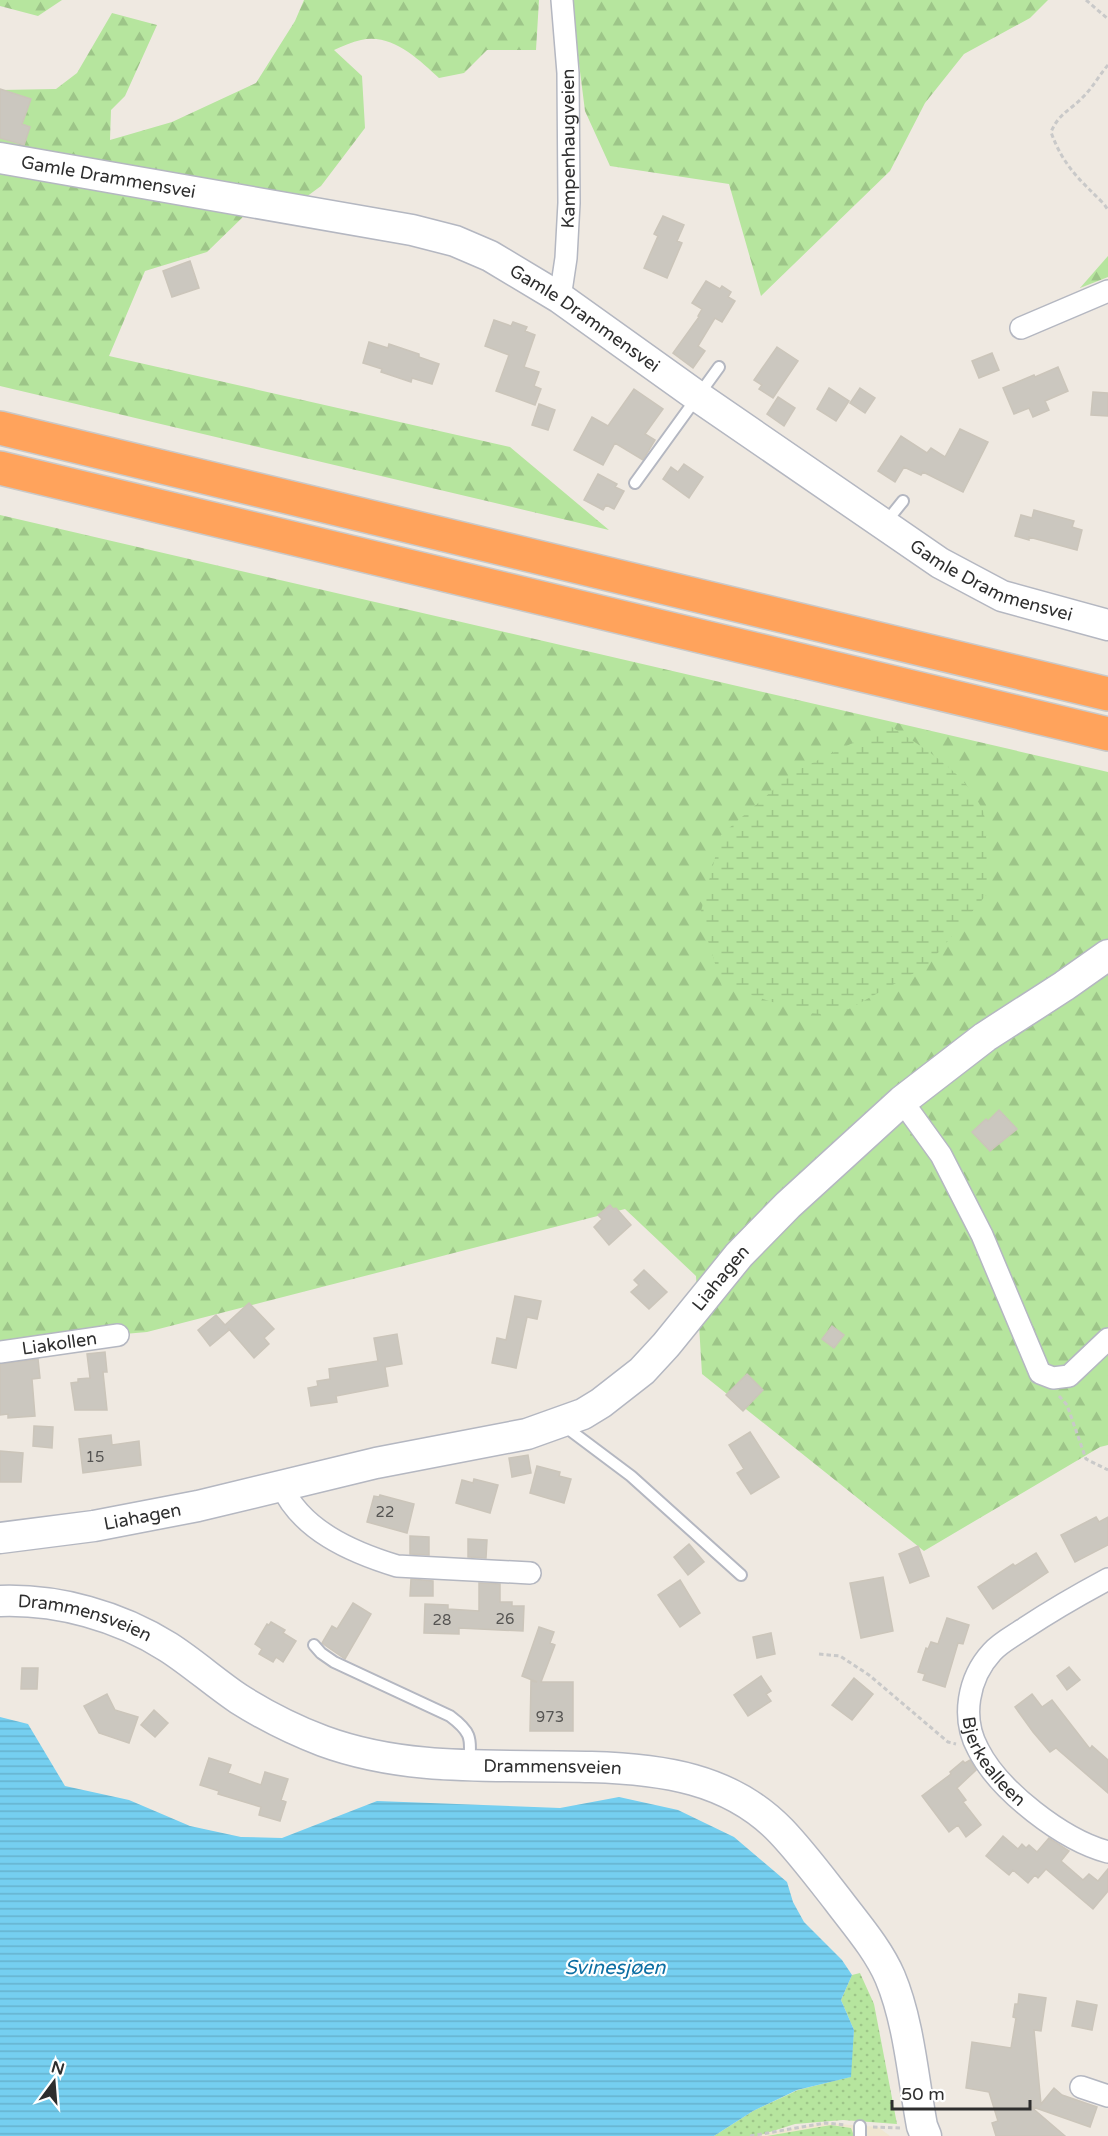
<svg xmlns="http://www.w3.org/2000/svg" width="1108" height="2136" font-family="'Varela Round',sans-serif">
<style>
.education{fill:#f0e6d1}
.grass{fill:url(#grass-dots)}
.forest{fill:url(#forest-firs)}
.wetland{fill:url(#wetland-marsh)}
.water{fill:url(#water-rules)}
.building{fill:#cbc7bf;stroke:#cbc5ba;stroke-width:1.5}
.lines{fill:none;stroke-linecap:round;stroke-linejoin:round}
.lane-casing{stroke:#b4b7c1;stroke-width:14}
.street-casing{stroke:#b4b7c1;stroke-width:24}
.secondary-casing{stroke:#b4b7c1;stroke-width:33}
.highway-casing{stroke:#c9c9c9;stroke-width:36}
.path{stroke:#c9c9c9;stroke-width:3;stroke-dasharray:4.5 3;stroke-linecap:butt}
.lane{stroke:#fff;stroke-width:10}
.street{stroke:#fff;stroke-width:21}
.secondary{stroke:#fff;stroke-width:30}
.highway{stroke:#ffa35c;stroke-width:33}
.labels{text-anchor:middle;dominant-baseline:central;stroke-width:4.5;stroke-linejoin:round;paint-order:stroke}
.number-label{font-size:15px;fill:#555452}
.street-label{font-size:18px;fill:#2e2e2e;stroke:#fff}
.water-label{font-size:20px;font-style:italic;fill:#0d6fa3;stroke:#fff}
</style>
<defs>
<pattern id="grass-dots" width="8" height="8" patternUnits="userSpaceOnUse" patternTransform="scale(1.5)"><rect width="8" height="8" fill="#b6e59e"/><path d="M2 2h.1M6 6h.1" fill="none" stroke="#9dc588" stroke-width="1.8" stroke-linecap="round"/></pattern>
<pattern id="forest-firs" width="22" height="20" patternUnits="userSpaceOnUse" patternTransform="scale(1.5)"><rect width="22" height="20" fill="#b6e59e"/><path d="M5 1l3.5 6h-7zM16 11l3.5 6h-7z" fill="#9dc588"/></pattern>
<pattern id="wetland-marsh" width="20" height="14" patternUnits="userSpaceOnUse" patternTransform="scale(1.5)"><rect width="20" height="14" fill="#b6e59e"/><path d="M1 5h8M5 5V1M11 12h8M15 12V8" fill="none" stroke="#9dc588"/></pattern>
<pattern id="water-rules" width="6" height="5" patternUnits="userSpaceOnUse" patternTransform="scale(1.5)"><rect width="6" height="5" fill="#75cff0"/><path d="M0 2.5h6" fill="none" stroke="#66b2ce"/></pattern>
</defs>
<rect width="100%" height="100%" fill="#efe9e1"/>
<path class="education" d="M825,2123l53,4 12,9h-140z"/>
<path class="grass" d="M860,1973l14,31 23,120 -54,-4 -48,4 -38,12h-43l39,-25 45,-21 52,-13 4,-47 -13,-30 11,-25z
M831,2125l20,3 3,8h-87z"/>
<path class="forest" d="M0,0h62l-24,16 -38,-10z
M304,0h235l-3,50h-49l-23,23 -25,5c-21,-19 -47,-45 -78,-38 -9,2 -18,6 -27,10l28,26 3,52 -44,58 -19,14 -56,14 -39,38 -62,19 -36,85 401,91 99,83 -609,-144v-296l56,-1 21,-16 35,-60 45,12 -32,71 -14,14 -1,30 62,-18 84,-39 39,-62z
M571,0h477l-18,18 -66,36 -39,49 -35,68 -129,125 -32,-112 -119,-18 -25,-55z
M1108,256v21l-28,11z
M0,515l1108,257v673l-8,2 -176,104 -222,-177 -6,-98 -71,-67 -478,123 -147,13z"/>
<path class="wetland" d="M889,725c35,24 76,46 94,86 5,12 3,67 4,83l-60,72 -89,49 -31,-2 -85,-27 -22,-71 21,-80 73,-63z"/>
<path class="water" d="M0,1717l28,7 37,62 64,14 61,26 51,11 41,1 95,-37 183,7 59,-11 59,13 56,27 53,45 6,20 11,20 38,38 10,15 -11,25 13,30 -3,47 -54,13 -44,21 -39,25h-714z"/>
<path class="building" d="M0,89l31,10 -9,25 8,3 -6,18 -24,-7z
M663,216l21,9 -7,16 5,2 -15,35 -23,-10 14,-32 -4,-2z
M190,261l9,27 -27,9 -9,-26z
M706,281l14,8 2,-3 9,6 -3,5 7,4 -13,21 -7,-4 -17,28 7,5 -12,17 -20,-15 26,-36 -1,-1 4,-7 -10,-6z
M494,320l17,6 2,-4 14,5 -2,4 10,4 -11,32 15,5 -5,14 7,3 -6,16 -39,-14 13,-36 -24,-9z
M369,342l19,6 1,-4 30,10v3l20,7 -7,20 -20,-6 -1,4 -30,-10 1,-3 -19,-6z
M777,347l21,14 -25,37 -14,-9 3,-4 -8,-5z
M992,353l7,17 -20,8 -7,-17z
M1058,367l10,24 -23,10 4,9 -16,7 -4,-9 -15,6 -11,-26 31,-13 1,2z
M829,388l20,13 -13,20 -19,-12z
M860,388l15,10 -10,15 -15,-10z
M634,389l29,20 -18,25 10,6 -12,20 -28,-17 -12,22 -29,-15 18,-33 16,9z
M1093,392l15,1v23l-17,-1z
M778,397l17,11 -11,18 -17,-12z
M539,404l16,6 -7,20 -16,-5z
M960,429l28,13 -25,50 -40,-20 -2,3 -17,-8 -9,15 -17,-11 23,-35 26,17 4,-5 14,9z
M684,464l19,13 -14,21 -26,-19 8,-12 7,5z
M598,474l19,10 -2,3 9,4 -10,18 -8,-4 -3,5 -19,-10z
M1034,510l40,11 -2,6 10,3 -5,20 -48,-13v3l-14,-4 6,-21 11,3z
M999,1110l18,19 -27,22 -18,-19 14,-13 2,2z
M610,1205l3,4 3,-1 15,17 -22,20 -15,-18 8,-8 -4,-4z
M644,1270l23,22 -18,17 -18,-17 8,-7 -5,-5z
M515,1296l26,5 -4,18 -10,-2 -11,51 -24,-5 5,-25 9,2z
M249,1303l25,26 -10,9 5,6 -15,14 -26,-30 1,2 -19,16 -12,-16 18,-15 9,10z
M832,1326l12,9 -10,13 -12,-9z
M397,1334l5,30 -17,3 3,19 -52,10 1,6 -26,4 -3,-18 10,-2 -1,-5 13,-2 -1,-10 49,-8 -4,-23z
M105,1352l2,20h-4l4,38h-32l-4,-27 7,-1v-3l12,-1 -3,-24z
M38,1359l2,19 -8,1 3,37 -27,2v-4l-8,1v-51z
M747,1374l16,16 -20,21 -17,-16z
M34,1426l19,1 -1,21 -19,-2z
M750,1432l29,45 -28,17 -14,-21 7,-4 -15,-24z
M111,1435l1,10 27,-4 2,24 -58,8 -4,-34z
M0,1451l23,2 -2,29h-21z
M528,1455l3,18 -19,4 -3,-19z
M537,1466l23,6 -1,4 12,3 -7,24 -34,-10z
M474,1479l24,6 -8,28 -34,-10 6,-23 11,3z
M380,1495l34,9 -7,29 -40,-11 7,-26 5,1z
M1096,1517l3,5 9,-5v28l-33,17 -14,-27z
M410,1536l19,1v18l-19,-1z
M468,1539l19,1 -1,18 -18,-1z
M689,1544l15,18 -16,13 -14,-18z
M918,1546l11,30 -19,7 -11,-29z
M1036,1553l12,19 -55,37 -15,-22 35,-23 2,2z
M883,1577l10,54 -32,7 -11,-55z
M411,1579l22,2v15h-23z
M680,1580l20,33 -20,14 -22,-32z
M479,1583l21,1v18h12v4h12l-1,25 -64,-3v6l-35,-1 1,-29 23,1v4l31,2z
M353,1603l18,11 -26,45 -23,-16 10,-17 5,3z
M947,1618l22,7 -6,19 -5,-1 -13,44 -22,-7 2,-6 -7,-2 8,-24 2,1 3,-7 7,2z
M271,1622l14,8 -2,3 13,8 -13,21 -7,-5 -3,5 -14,-8 3,-5 -7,-5 12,-20 2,1z
M539,1627l15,5 -4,11 5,2 -14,37h32v49h-43l1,-50 6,1 -15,-6z
M771,1633l4,21 -18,4 -4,-21z
M1069,1667l11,13 -13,10 -10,-14z
M22,1668h16l-1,21h-16z
M761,1676l10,15 -5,3 5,7 -23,15 -14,-21z
M854,1678l19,16 -21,26 -20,-15z
M107,1694l8,16 23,7 -9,26 -30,-10 -15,-27z
M1032,1694l10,13 10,-7 38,49 2,-3 16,14v33l-52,-45 -6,4 -17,-20 -18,-25z
M154,1710l14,13 -13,14 -14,-12z
M209,1758l22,7 -3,8 33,12 4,-13 23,7 -7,21 5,2 -6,19 -21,-6 2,-8 -43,-13 1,-3 -19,-6z
M970,1760l6,10 -19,18 9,12 -3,2 18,23 -15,12 -8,-12 -9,7 -27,-36 29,-22 -1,-2 13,-11 2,2z
M1003,1836l15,13 4,-5 4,4 3,-3 8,7 12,-14 20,13 -8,10 22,19 6,-6 9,7 10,-12v22l-15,18 -47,-40 -8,9 -3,-3 -7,8 -15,-13 -4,5 -23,-19z
M1019,1994l27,4 -5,33 -7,-1 7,74 13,-16 8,7 35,12 -7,20 -60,-21 35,30h-69l-4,-13 6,-2 -9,-29 -23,-4 6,-46 39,6 5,-30 -3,-1 2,-13h3z
M1077,2001l20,4 -5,25 -20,-4z"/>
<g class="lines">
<g class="lane-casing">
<path id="lane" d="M635,483l84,-116
M886,522l17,-21
M563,1425l68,51 110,99
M314,1645l7,8 13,9 116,54c20,15 22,21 19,46
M860,2126v10"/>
</g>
<g class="street-casing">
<g id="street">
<path id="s1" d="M560,298l6,-40 3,-55 -1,-130 -6,-73"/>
<path d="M1021,328l87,-37"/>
<path d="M902,1101l39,54 41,80 58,138 13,5 16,-2 39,-37"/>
<path id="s2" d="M0,1352l118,-17"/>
<path d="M281,1485c20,45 70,67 116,81l133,7"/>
<path id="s3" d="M1108,1579c-28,15 -56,31 -83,49 -10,7 -24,14 -33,24 -24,26 -31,66 -14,97 21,42 85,91 130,103"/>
<path d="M1081,2087l27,9"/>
</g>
</g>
<g class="secondary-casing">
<g id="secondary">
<path id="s4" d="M0,158l412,72 43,11 35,15 70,42 137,98 243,167 62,33 106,29"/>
<path id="s5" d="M0,1538l94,-12 104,-20 178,-43 151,-29 56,-20 18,-11 41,-32 24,-26 73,-90 49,-50 114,-104 83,-64 79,-51 44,-31"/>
<path id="s6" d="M0,1601c58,-2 119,15 168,46 25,16 47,36 71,52 27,17 55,31 84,42 87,32 178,23 268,26 70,2 139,11 190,64 20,21 38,45 56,68 18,24 41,50 53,78 19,45 23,101 32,149l4,10"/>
</g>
</g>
<g class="highway-casing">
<path id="highway" d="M0,428l1108,266
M0,468l1108,266"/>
</g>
<path class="path" d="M1086,0l22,19
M1108,65c-8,9 -15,22 -24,31 -13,14 -25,17 -33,36 12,34 29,48 53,72l4,6
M1059,1396l8,9 19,54 22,11
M819,1654l21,2 29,19 79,67 8,2
M873,2127l27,1
M750,2136l75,-13 21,2"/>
<use href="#lane" class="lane"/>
<use href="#street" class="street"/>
<use href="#secondary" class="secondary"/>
<use href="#highway" class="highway"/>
</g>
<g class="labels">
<g class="number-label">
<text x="95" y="1457">15</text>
<text x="385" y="1512">22</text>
<text x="505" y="1619">26</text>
<text x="442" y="1620">28</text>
<text x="550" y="1717">973</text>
</g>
<g class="street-label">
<text stroke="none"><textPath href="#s1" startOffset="150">Kampenhaugveien</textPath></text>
<text stroke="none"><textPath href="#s4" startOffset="110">Gamle Drammensvei</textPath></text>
<text stroke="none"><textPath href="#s4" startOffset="614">Gamle Drammensvei</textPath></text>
<text stroke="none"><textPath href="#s4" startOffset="1100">Gamle Drammensvei</textPath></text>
<text stroke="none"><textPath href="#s5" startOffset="792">Liahagen</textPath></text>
<text stroke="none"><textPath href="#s2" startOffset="60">Liakollen</textPath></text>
<text stroke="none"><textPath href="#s5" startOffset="144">Liahagen</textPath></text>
<text stroke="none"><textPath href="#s6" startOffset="87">Drammensveien</textPath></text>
<text stroke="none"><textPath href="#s3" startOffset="260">Bjerkealleen</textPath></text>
<text stroke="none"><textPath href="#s6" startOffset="591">Drammensveien</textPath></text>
</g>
<g class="water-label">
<text x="615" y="1968">Svinesjøen</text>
</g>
</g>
<g transform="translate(54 2082) rotate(16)" stroke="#ffffff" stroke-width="4.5" paint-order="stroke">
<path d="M0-4.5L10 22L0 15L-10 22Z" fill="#2e2e2e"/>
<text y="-9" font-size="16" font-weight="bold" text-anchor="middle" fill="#2e2e2e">N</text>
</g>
<path d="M892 2100v9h138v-9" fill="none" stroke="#2e2e2e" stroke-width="3"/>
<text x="901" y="2100" font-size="18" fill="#2e2e2e" stroke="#ffffff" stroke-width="4.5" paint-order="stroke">50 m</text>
</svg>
